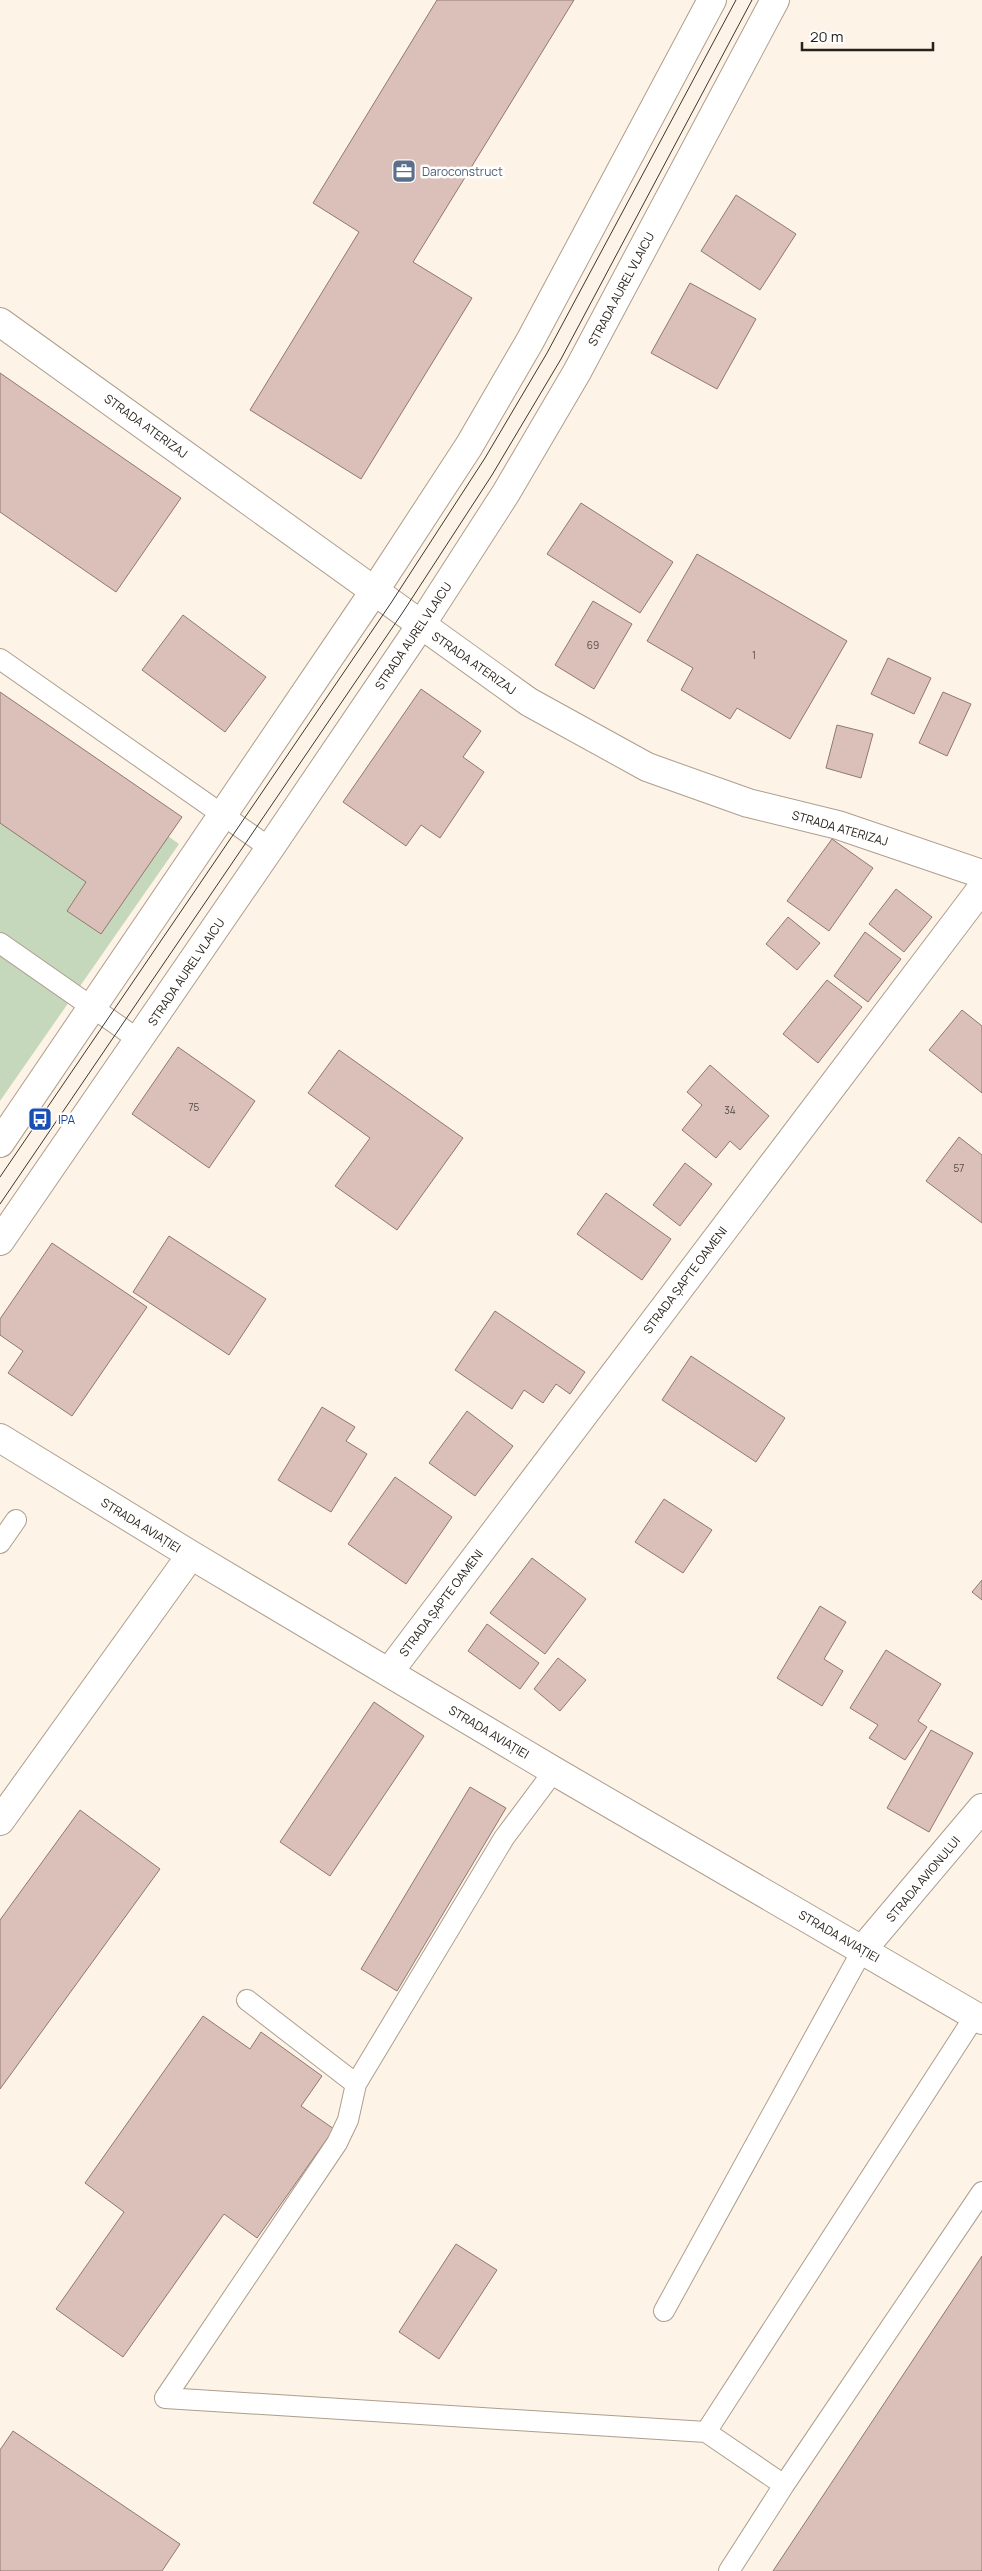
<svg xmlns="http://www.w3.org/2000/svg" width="982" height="2571" font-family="Manrope,sans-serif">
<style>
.green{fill:#c5d8bc}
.building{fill:#dbc0b9;stroke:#907871}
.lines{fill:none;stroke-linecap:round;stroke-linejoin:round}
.service-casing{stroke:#ae9e8c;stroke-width:22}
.minor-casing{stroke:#ae9e8c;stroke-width:30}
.secondary-casing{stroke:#ae9e8c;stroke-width:30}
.service{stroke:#fff;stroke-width:20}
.minor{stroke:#fff;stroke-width:28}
.secondary{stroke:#fff;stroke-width:28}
.tram{stroke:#3d372f;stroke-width:1}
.labels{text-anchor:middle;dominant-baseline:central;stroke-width:5;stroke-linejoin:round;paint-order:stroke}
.number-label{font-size:10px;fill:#544942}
.service-label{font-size:12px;fill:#4e5e75;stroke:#fff;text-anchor:start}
.street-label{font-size:12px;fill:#27211a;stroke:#fff}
.transit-label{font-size:12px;fill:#164399;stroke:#fff;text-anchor:start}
</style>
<rect width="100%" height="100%" fill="#fef3e7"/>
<path class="green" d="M0,715l179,129 -179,257z"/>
<path class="building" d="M437,0h137l-161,262 59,36 -111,181 -111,-69 109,-178 -46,-29z
M736,195l60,39 -36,56 -59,-39z
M690,283l66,36 -39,70 -66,-36z
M0,373l181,125 -65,94 -116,-80z
M581,503l92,59 -33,51 -93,-59z
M697,554l150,87 -57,98 -53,-31 -7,11 -49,-29 12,-22 -46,-27z
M593,601l39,23 -38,65 -39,-24z
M183,615l83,62 -41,55 -83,-62z
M888,658l43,20 -17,36 -43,-20z
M421,689l60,42 -18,26 21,15 -44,66 -19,-13 -15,21 -63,-44z
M0,692l182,125 -81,117 -34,-23 19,-29 -86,-59z
M943,692l28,12 -24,52 -28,-13z
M837,725l36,9 -12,44 -35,-10z
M832,839l41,29 -44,63 -42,-30z
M896,889l36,28 -28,35 -35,-28z
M788,917l32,26 -23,27 -31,-26z
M865,932l36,27 -33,43 -34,-26z
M827,980l35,27 -44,56 -35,-29z
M962,1010l20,16v67l-53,-43z
M178,1047l77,54 -46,67 -77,-54z
M339,1050l124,88 -66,92 -62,-44 35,-48 -62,-45z
M710,1065l59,51 -29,34 -10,-9 -14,17 -34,-28 20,-25 -15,-13z
M959,1137l23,18v68l-56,-42z
M685,1163l27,21 -32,42 -27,-21z
M606,1193l65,46 -29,41 -65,-46z
M169,1236l97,63 -37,56 -96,-63z
M52,1243l95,64 -75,109 -64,-43 15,-22 -23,-16v-16z
M495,1311l90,61 -15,22 -14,-10 -13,19 -19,-13 -12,19 -57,-39z
M691,1356l94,62 -29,44 -94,-62z
M322,1407l33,20 -9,14 21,13 -36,58 -53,-32z
M467,1411l46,35 -38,50 -46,-33z
M395,1477l57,40 -46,67 -58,-40z
M664,1499l48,31 -29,43 -48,-31z
M532,1558l54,41 -41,55 -55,-41z
M982,1580v20l-10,-8z
M820,1606l26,16 -22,37 19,12 -21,35 -45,-28z
M487,1624l52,39 -19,26 -52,-38z
M886,1650l55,34 -23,37 9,6 -22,33 -36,-22 9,-13 -28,-17z
M558,1658l28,22 -26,31 -26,-22z
M374,1702l50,34 -94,140 -50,-34z
M931,1730l42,23 -44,79 -42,-24z
M470,1787l36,21 -109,183 -36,-22z
M80,1810l80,59 -160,220v-169z
M203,2016l47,33 11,-17 61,44 -21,30 33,23 -77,109 -33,-24 -101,143 -67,-48 68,-97 -39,-29z
M456,2244l41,26 -58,89 -40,-27z
M982,2256v315h-209z
M13,2431l167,113 -18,27h-162v-121z"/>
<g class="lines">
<g class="service-casing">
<path id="service" d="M0,659l270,189
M0,943l139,97
M0,1543l16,-23
M247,2000l109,84
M664,2311l199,-362
M165,2398l172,-255 11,-23 8,-36 148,-246 50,-67
M165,2398l541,34 78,53
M706,2432l269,-416
M729,2571l55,-86 198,-293"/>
</g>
<g class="minor-casing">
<path id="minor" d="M0,322l529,380 118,65 101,36 90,22 144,49
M0,1438l191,117 363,216 428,249
M389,1672l593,-784
M0,1821l191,-266
M863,1949l119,-141"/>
</g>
<g class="secondary-casing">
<path id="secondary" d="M0,1143l375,-553 94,-144 61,-105 182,-341
M0,1241l270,-393 151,-223 85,-132 71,-121 198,-372"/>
</g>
<use href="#service" class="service"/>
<use href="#minor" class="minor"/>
<use href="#secondary" class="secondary"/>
<path class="tram" d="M0,1177l391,-574 94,-145 62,-105 189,-353
M0,1204l403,-592 89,-137 69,-116 191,-359"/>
</g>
<defs>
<g id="office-square" transform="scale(1.25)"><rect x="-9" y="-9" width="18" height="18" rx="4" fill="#5c6f8a" stroke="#fff"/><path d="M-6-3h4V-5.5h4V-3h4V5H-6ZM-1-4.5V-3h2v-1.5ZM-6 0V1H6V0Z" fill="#fff"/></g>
<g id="bus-square" transform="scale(1.25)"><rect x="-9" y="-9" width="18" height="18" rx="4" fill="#1a4fb4" stroke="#fff"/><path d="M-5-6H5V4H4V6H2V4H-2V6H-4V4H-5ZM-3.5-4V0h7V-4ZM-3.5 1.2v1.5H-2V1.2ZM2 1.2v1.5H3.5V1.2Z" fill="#fff"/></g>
</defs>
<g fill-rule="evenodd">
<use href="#office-square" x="404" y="171"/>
<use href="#bus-square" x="40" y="1119"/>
</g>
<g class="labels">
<g class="number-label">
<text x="593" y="645">69</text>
<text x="754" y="655">1</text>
<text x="194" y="1107">75</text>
<text x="730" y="1110">34</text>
<text x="959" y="1168">57</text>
</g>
<g class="service-label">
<text x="422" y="171">Daroconstruct</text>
</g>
<g class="street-label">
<text transform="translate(621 289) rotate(-62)">STRADA AUREL VLAICU</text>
<text transform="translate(146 426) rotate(36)">STRADA ATERIZAJ</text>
<text transform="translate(413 636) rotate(-56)">STRADA AUREL VLAICU</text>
<text transform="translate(474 663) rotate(35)">STRADA ATERIZAJ</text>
<text transform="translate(840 828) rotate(16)">STRADA ATERIZAJ</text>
<text transform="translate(186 972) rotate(-56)">STRADA AUREL VLAICU</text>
<text transform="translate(685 1280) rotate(-53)">STRADA ȘAPTE OAMENI</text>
<text transform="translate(141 1525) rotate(32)">STRADA AVIAȚIEI</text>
<text transform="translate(441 1603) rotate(-53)">STRADA ȘAPTE OAMENI</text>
<text transform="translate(489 1732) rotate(31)">STRADA AVIAȚIEI</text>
<text transform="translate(923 1879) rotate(-50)">STRADA AVIONULUI</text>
<text transform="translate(839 1936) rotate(30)">STRADA AVIAȚIEI</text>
</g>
<g class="transit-label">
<text x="58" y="1119">IPA</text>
</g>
</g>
<path d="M802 42v8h131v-8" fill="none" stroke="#27211a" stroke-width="2.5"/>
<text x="810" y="42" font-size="15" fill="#27211a" stroke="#ffffff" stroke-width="4" paint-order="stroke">20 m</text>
</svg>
